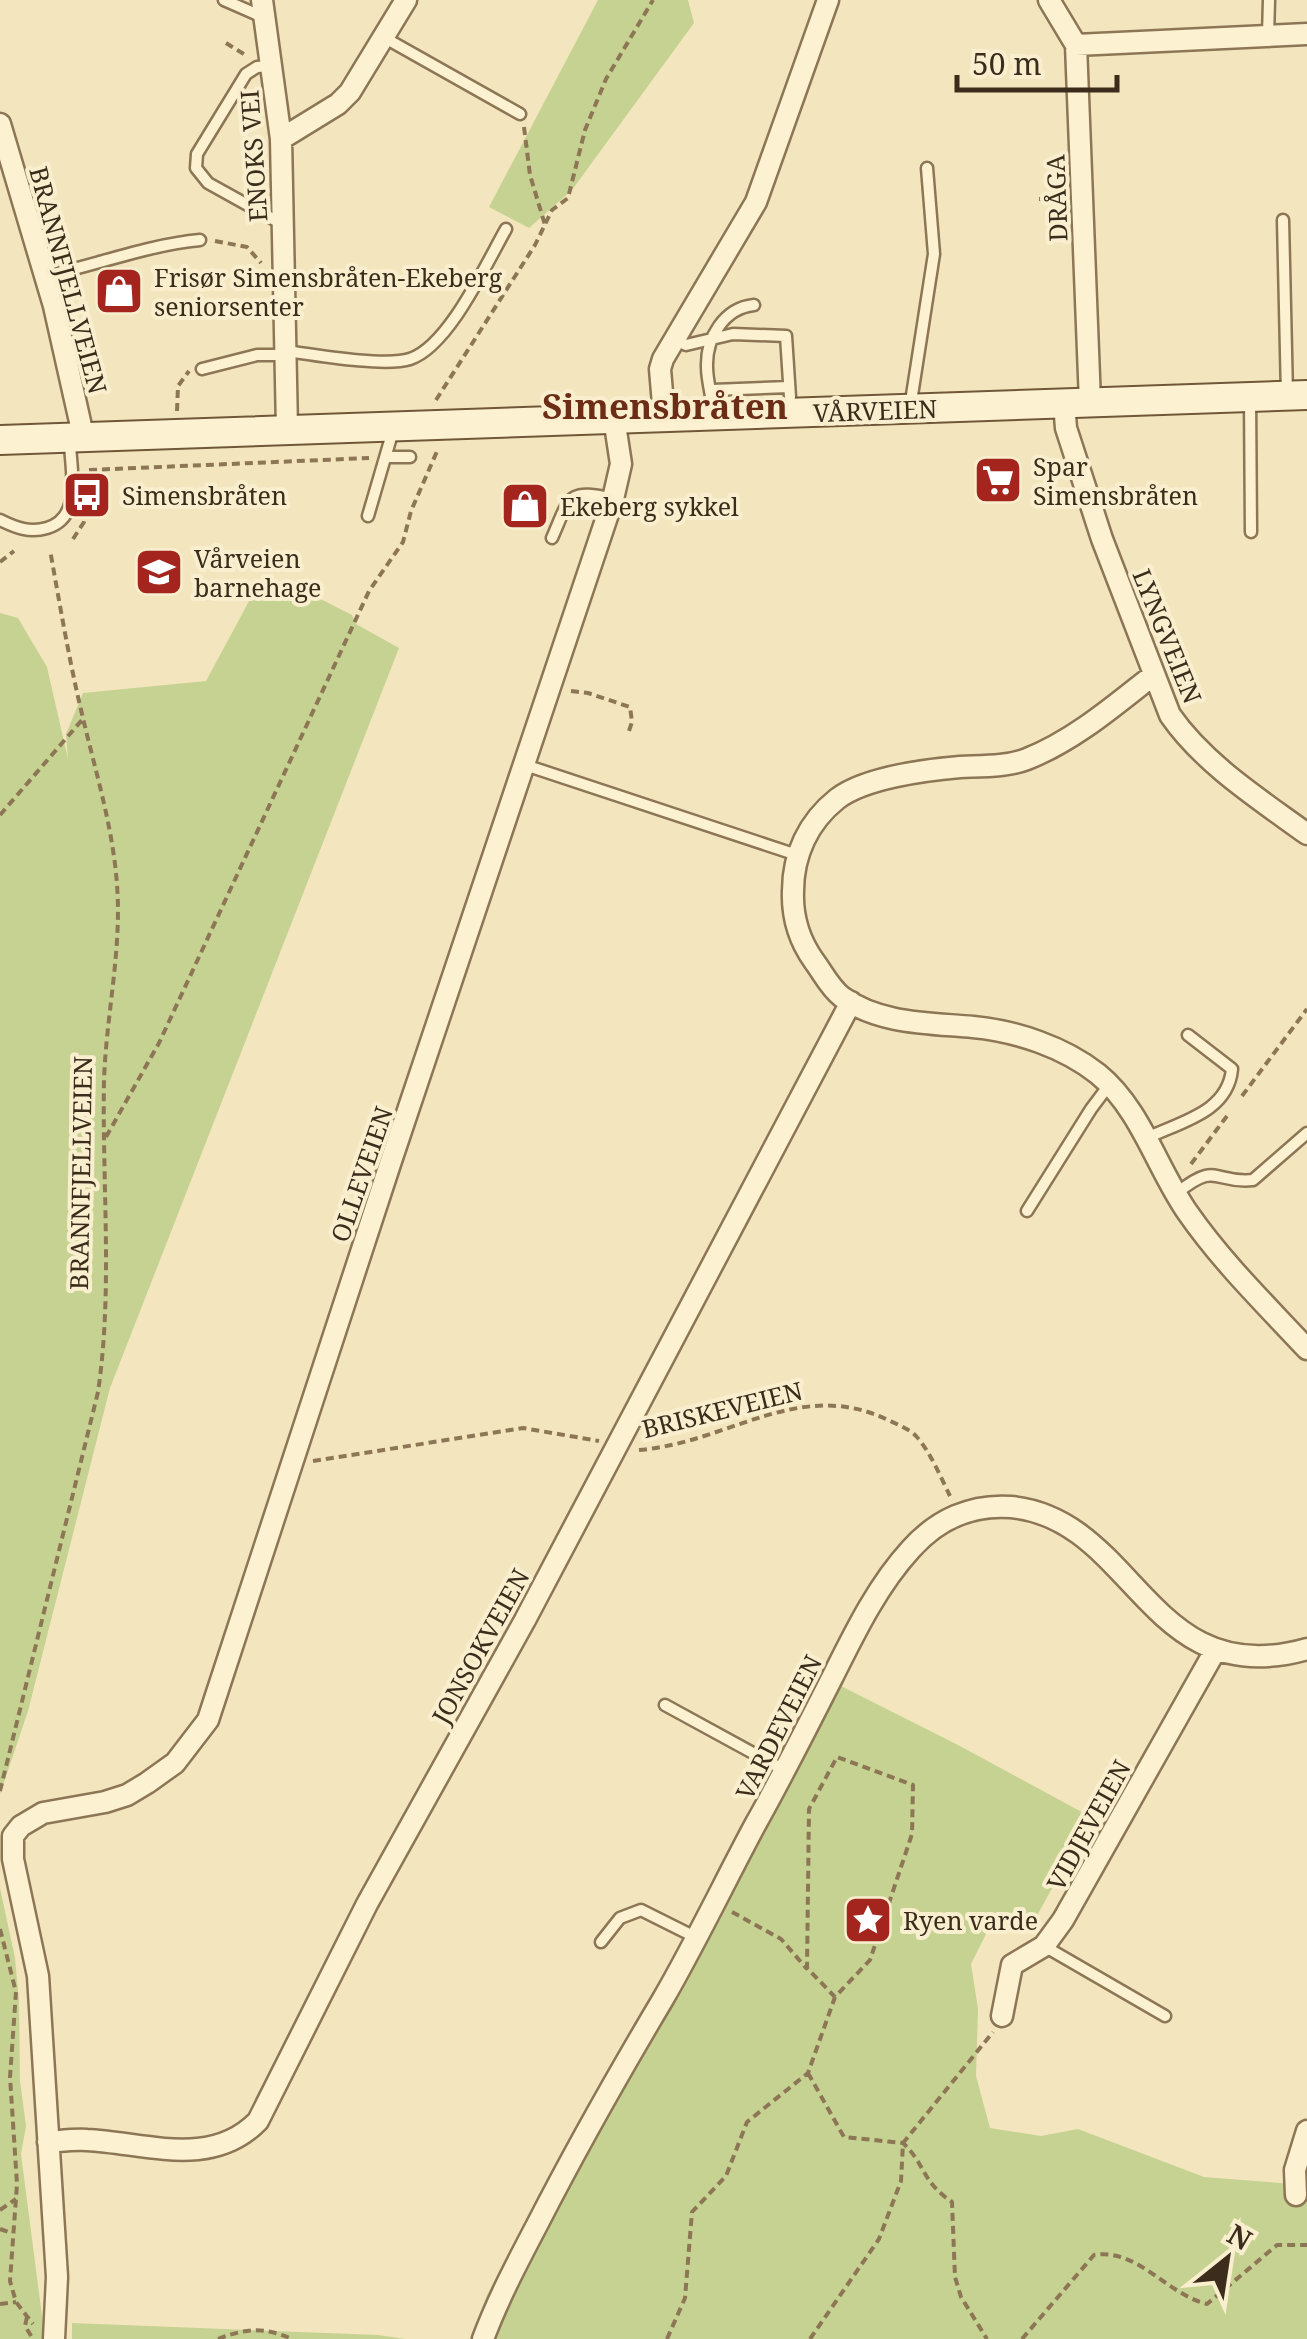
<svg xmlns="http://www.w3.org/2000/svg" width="1307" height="2339" font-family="'Noto Serif',serif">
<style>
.green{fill:#c6d291}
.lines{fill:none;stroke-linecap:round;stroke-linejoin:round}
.lane-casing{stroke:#8d7655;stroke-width:15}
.street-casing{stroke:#8d7655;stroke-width:25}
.secondary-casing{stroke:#6f5738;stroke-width:32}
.path{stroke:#8d7655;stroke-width:4;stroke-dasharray:8 5;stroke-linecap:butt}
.lane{stroke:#fcf2d2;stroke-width:10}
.street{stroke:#fcf2d2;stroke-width:20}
.secondary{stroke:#fcf2d2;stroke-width:28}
.labels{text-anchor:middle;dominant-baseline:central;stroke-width:8;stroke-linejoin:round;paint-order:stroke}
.street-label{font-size:25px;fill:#3b2c1b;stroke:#f9efcf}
.poi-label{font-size:25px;fill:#3b2c1b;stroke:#f9efcf;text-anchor:start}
.district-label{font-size:35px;font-weight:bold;fill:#6c2d16;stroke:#f9efcf}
</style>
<rect width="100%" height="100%" fill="#f3e6be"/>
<path class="green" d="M598,0h90l6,23 -122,167 -43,38 -40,-21z
M261,579l32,6 59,30 4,9 43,24 -289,740 -82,323 -28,83v-1181l18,5 29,49 21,92 -2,-25 17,-41 123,-12z
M829,1680l129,65 133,72 -58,106 -46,9 -16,32 7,45 -2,67 14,52 51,8 37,-7 126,48 103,8v154h-837l17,-44 42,-80z
M0,1888l15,70 4,43 1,80 6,45 -5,28 24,185h-45z
M72,2323l306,12 27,4h-333z"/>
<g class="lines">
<g class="lane-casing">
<path id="lane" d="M224,0l39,17
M1268,36l1,-36
M385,38l135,76
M271,66l-14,1 -11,7 -49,80 -1,14 12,15 74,41
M1283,220l4,175
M45,276c52,-11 102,-31 155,-36
M673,339l13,6 47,-11 53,2 4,61
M286,351c29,4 99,16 124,8 39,-13 76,-95 96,-130
M202,369l55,-14h28
M713,390l76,-3
M1250,398l1,134
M910,408l24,-154 -7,-86
M713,414c0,-16 -6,-31 -6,-47 -1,-29 17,-59 47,-62
M386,457h24
M368,516l26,-89
M0,520c16,8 30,13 47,8 37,-11 23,-59 23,-87
M552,538c18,-41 15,-50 61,-39
M525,765l272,90
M1147,1138c32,-16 81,-25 85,-69l-44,-34
M1177,1193c41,-33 36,-9 76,-13l54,-47
M1027,1211l64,-102 18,-24
M665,1705l119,65
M601,1942l19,-24 21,-8 54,27
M1044,1946l121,70"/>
</g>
<g class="street-casing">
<path id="street" d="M262,0l19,139 6,290
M1049,0l27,45 14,357
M1076,45l231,-11
M0,124l54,182 29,129
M281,139l57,-35 12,-12 56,-92
M1064,403l2,25 36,111 68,176c34,49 89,84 137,119
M664,416l-4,-47 3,-10 93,-157 72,-202
M1152,676c-38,30 -79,65 -125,83 -20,8 -46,7 -67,8 -35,3 -96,11 -123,32 -29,23 -44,56 -44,92 -1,26 6,49 21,70 9,12 16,27 28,36 37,27 87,26 131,30 43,4 91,20 125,47 43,35 59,95 90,139 34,49 78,92 119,136
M1002,2016l10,-51 32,-19 19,-26 153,-271
M48,2142c13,-1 27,-3 39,-2 59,3 124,29 171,-19l109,-217 158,-284 326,-618
M1296,2195l-1,-25 12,-39
M54,2339l3,-62 -19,-301 -25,-117v-23l8,-10 22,-13 62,-11 22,-7 20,-12 28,-20 33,-43 182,-556 223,-665 8,-35 -7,-46
M483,2339c15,-40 35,-78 55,-116 39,-76 81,-150 125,-224 33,-57 61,-116 92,-174 27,-48 52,-98 77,-147 22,-44 45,-92 79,-129 26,-29 60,-45 100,-42 125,12 137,187 296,142"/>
</g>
<g class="secondary-casing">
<path id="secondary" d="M0,440l1307,-45"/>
</g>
<path class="path" d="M226,43l21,13
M524,127l6,48 15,50
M1039,199h22
M215,241l32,6 14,16
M436,400l99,-155 17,-35 16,-12 17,-68 21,-51 47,-79
M177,411l1,-25 11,-15
M89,470l280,-12
M73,539l11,-17 4,-19
M0,562l14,-11
M571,691l17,2 42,14 2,15 -4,12
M0,815l82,-95
M1242,1096l65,-87
M106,1137l53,-94 210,-452 34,-49 8,-31 27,-62
M1191,1164l39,-52
M639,1450c90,-7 161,-74 251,-29 9,4 19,8 26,15 14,15 25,42 34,60
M313,1461l210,-33 76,13
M0,1791l98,-399c15,-102 4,-207 6,-311 2,-65 18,-131 13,-196 -4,-58 -22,-115 -35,-171 -13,-54 -22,-109 -32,-164
M732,1912l49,27 26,30
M0,1929l16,63 -6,85 7,107 -7,97 6,21 17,22
M808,2073l36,64 59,6c23,22 18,38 49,59l3,75 6,20 26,42
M0,2210l16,-11
M0,2229l11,4
M0,2304l16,-2
M27,2317l-2,9 8,13
M218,2339c28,-11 47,-12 74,0
M667,2339l18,-41 7,-86 34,-36 21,-54 61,-49 27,-76 35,-37 42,-126 1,-49 -76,-28 -28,52 -2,159 28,29
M810,2339l69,-100 22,-58 2,-38 90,-111
M1022,2339l72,-84c44,-7 72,39 113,49l70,-59h30"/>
<use href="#lane" class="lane"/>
<use href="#street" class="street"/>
<use href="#secondary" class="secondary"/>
</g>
<defs>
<g id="shop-square" transform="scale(2.5)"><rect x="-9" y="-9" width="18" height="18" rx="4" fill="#a3251e" stroke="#f9efcf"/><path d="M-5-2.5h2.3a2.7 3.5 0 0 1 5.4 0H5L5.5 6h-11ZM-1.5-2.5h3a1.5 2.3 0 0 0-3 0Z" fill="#fff"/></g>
<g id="supermarket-square" transform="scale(2.5)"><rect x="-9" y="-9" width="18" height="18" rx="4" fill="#a3251e" stroke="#f9efcf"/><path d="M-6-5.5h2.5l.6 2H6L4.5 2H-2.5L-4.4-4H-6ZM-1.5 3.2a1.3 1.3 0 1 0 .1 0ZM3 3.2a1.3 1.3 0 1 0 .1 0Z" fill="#fff"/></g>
<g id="bus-square" transform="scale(2.5)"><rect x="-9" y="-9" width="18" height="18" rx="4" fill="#a3251e" stroke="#f9efcf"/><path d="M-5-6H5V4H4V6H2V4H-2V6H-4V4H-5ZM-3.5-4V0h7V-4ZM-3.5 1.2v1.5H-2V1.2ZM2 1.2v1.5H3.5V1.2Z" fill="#fff"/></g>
<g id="school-square" transform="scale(2.5)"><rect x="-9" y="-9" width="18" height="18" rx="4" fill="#a3251e" stroke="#f9efcf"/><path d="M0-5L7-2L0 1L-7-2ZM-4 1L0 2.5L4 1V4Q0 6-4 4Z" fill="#fff"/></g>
<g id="sight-square" transform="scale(2.5)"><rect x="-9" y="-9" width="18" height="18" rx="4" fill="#a3251e" stroke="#f9efcf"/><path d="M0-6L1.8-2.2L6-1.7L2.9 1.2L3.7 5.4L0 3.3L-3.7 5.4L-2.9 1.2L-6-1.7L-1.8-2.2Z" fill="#fff"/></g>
</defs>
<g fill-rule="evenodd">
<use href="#shop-square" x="119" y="291"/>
<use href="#supermarket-square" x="998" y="480"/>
<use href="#bus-square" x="87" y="495"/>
<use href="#shop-square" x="525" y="506"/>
<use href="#school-square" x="159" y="572"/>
<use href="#sight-square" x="868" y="1920"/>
</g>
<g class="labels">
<g class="street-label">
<text transform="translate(253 156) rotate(-94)">ENOKS VEI</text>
<text transform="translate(1056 198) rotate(-92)">DRÅGA</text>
<text transform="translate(69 280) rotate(75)">BRANNFJELLVEIEN</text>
<text transform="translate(875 410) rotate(-2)">VÅRVEIEN</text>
<text transform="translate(1168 636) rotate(68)">LYNGVEIEN</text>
<text transform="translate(80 1173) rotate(-89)">BRANNFJELLVEIEN</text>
<text transform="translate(361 1174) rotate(-71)">OLLEVEIEN</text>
<text transform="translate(722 1409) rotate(-14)">BRISKEVEIEN</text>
<text transform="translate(480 1646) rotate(-61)">JONSOKVEIEN</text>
<text transform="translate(778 1727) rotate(-63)">VARDEVEIEN</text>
<text transform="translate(1088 1825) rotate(-61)">VIDJEVEIEN</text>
</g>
<g class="poi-label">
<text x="154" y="277">Frisør Simensbråten-Ekeberg<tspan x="154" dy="29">seniorsenter</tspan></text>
<text x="1033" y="466">Spar<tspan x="1033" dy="29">Simensbråten</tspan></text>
<text x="122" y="495">Simensbråten</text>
<text x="560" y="506">Ekeberg sykkel</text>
<text x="194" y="558">Vårveien<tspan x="194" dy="29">barnehage</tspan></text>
<text x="903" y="1920">Ryen varde</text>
</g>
<g class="district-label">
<text x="665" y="405">Simensbråten</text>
</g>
</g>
<g transform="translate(1227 2259) rotate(30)" stroke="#f9efcf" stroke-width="8" paint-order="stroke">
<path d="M0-8L18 38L0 25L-18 38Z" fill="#3b2c1b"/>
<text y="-15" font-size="28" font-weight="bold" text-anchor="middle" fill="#3b2c1b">N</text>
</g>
<path d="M957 75v15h160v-15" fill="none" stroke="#3b2c1b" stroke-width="5"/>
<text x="972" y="75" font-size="30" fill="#3b2c1b" stroke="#f9efcf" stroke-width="8" paint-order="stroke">50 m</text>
</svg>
